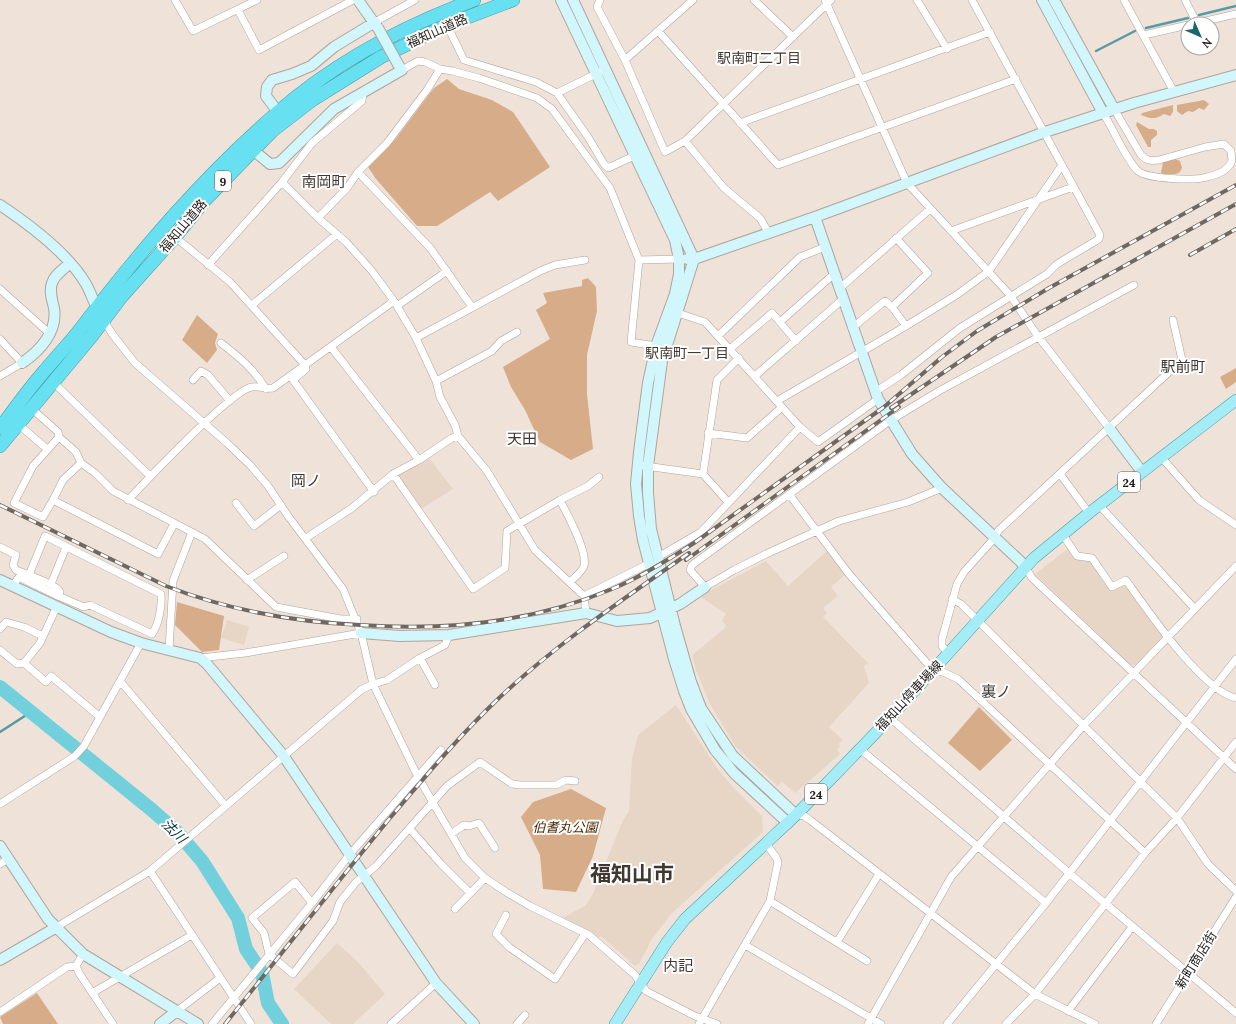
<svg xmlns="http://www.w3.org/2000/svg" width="1236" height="1024" font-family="Lora,'Noto Sans JP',serif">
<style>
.built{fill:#e7d5c6}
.green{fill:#d7ac89}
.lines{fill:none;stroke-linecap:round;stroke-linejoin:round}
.stream{stroke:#599aa2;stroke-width:2.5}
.river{stroke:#72d0dc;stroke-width:14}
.street-casing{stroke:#afa49b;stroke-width:8}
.secondary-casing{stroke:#afa49b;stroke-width:12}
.primary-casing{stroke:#4e9ca5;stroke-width:12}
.highway-casing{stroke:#4e9ca5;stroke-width:14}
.street{stroke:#fff;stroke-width:7}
.secondary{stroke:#d1f6fb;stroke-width:10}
.primary{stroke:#a4edf7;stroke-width:11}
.highway{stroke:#67e1f1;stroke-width:13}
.rail-casing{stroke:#6f6862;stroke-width:4}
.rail{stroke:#fff;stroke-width:2.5;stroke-dasharray:8;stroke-linecap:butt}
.secondary-bridge-casing{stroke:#afa49b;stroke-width:12;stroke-linecap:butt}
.secondary-bridge{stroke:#d1f6fb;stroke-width:10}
.labels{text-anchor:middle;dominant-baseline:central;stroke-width:4;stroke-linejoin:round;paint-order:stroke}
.shield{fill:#fff;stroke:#63605e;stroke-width:1}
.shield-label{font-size:12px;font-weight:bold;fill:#201c19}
.street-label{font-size:13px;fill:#201c19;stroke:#fff}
.park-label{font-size:13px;font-style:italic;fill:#4e2a03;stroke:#fff}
.neighbourhood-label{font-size:14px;fill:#413831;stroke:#fff}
.water-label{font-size:14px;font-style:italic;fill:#05353a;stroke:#fff}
.quarter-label{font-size:15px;fill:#413831;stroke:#fff}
.town-label{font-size:21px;font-weight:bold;fill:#413831;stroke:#fff}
</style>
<rect width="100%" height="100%" fill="#efe3d9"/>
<path class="built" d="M428,457l25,32 -32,20 -23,-34z
M1069,548l19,10 24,31 14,-8 39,54 -29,30h-5l-96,-91z
M828,550l18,24 -15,13 7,9 -15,12 4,5 -4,4 45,46 -4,3 5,17 -40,44 14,13 -5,4 2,2 -3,4 3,4 -45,39 -13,-11 -4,4 -42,-39 -26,-43 -14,-34 -4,-15 33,-27 1,-3 -4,-4 4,-7 -25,-17 3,-3 62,-33 22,25z
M227,620l22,7 -5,18 -23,-7z
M676,705l41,63 15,18 30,30 1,16 -91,81 -20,26 -13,25 -4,2 -34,-30 -2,2 -7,-6 -30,-14 23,-12 8,-12 30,-74 6,-9 3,-53 6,-23z
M337,943l20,18 28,33 -32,30h-22l-37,-35z"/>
<path class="green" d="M447,79l12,10 33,11 21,12 37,55 -52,34 -8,-9 -53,34h-20l-41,-47 -8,-12 26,-26 40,-53z
M1204,100l5,4 -5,6 -5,-2 -6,4 -5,-1 -6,4 -5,-4v-6z
M1173,105v7l-3,4 -6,-2c-10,6 -12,5 -23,1l1,-2z
M1137,122l12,7h5l3,2v4l-6,5v7h-3l-12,-22z
M1175,159l5,2 2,7 -2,4 -4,2h-13l-2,-1 2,-11z
M588,278l8,9 1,24 -10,44v39l6,55 -22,11 -31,-18 -15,-32 -14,-23 -8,-20 47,-28 -14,-29 11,-7 -4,-10 39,-7v-6z
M197,315l21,19 -3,9 2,7 -10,13 -25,-23z
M1236,368v14l-10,7 -6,-12z
M177,602l47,14 -5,34 -17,2 -27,-27z
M979,707l33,33 -32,31 -32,-28z
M571,789l35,19 -13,48 -17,36 -33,-3 -3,-34 -19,-38 12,-15z
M37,993l21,31h-55l-3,-7z"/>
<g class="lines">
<path class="stream" d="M1199,15l37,-9
M1146,28l42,-10
M1096,51l39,-20
M0,732l31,-20"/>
<path class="river" d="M0,687l152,123 26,23 24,28 36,57 8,31 16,24 6,30 14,21"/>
<g class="street-casing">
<path id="street" d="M175,0l18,31 64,-31
M600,0l-3,7 28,53 40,92 20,-11 146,-141
M754,0l39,37
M825,0l82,183 103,112 27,40 72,93
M917,0l30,49
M1124,0l50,92
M1185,0l12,23
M238,10l21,40 94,-50
M375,22l40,-22
M1193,24l43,-10
M447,25l17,35 72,22 21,11 43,-21
M658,31l120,134 238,-86
M1144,35l44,-10
M625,60l68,-60
M402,70l16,-9 7,1 15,7 12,2 27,7 58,20 15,11 58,79 29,72 -8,82 25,4
M557,93l31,44 16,27 4,4 26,-12
M1103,113c10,15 23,47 35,58 9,8 57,10 69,6 10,-2 21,-7 25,-16l-1,-10 -7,-7 -19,3 -46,13c-8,1 -12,1 -18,-5l-27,-46
M740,123l250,-91
M685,141l39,47 36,30 8,14
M358,172l73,77 41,58
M282,182l36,36 28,24 26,29 22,30 22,37 20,43 4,16 15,28 3,11 29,35 48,79 49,46 2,17
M318,218l29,-30 11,-16 29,-29 40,-53 13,-21
M951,231l122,-44
M175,237l55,45 75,83 1,4 -13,11 81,112
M896,238l32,35 -36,34 14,19
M639,260l40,-1
M208,265l74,-83 30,-39 50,-42 1,-9
M0,289l49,44
M839,289l91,-80
M252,305l85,-71
M397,306l50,-35
M678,313l27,9 95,105 18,15 60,-43
M1173,320l9,40
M104,321l9,14 22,28 92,80 23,22 18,21 20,30 55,73 18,44 12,51 44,91 48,83 20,20 21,14 24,14 59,29 46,40 11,16 49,25 22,8
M780,322l54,-48
M852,328l33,-27 7,6
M718,336l82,-79 25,-10
M416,338l124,-67 15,-6 30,-5
M0,339l22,24 -22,13
M221,343c18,14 33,26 45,46
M331,347l88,113
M730,349l42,-36 24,28
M755,376l88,-77
M193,380l8,-9 7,4 22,26
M436,381l56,-30 9,-10 16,-9
M53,382l97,94
M875,392l26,-17 59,-47 87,-54 10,-10 42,-25 1,-4 -128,-235
M777,401l129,-75 52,-32 31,-23 73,-106
M31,408l27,24 1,5 17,15 5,11 14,10 18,18 92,48 71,68 65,12h16
M18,424l29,25
M708,433l39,5 35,-31
M1162,458l37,42 37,25
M81,463l-18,17 -10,20 105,54 16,-30
M638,465l65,9 25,28
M393,474l80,115 32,-21 2,-37 53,-31c7,14 28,51 24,66 -2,6 -10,12 -14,16
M703,474l14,-94 22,-22
M1060,474l29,39
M942,488l-34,14 -69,19 -73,33 -32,16 -29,17 -15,-17 2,-5 199,-145 48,-29 195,-106
M789,494l60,80 84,96 10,2 15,7 187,174
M53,500l-10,17 -29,-14 19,-37 26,-29
M128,500c18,-19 104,-110 124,-113 7,-1 14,2 21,1l121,-87
M560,500l28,-14 11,-9
M236,503l18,23 27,-21
M1099,505l96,104
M1063,535l14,21 15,2 20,29 14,-7c20,28 77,112 110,118
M306,538l46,-30 41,-34 26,-14 33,-22 6,-2
M0,547l16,8 -3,10 3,5c9,4 42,15 44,22l-2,4 26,11 6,-2 62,29c7,-10 10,-28 9,-40l-116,-58 -16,39
M658,557l43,-25 99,-105
M1026,568l6,10 204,191
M247,580l37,-24
M51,584l15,-37
M13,585l6,-8 39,19
M584,596l66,-33
M952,599l9,5 216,214 31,46 28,27
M0,629l6,-7 18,5 19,9
M0,650l17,14 7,-1 16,-20 17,-37
M169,650l4,-69 19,-49
M948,653l-6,-7v-7l15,-55 7,-12 27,-30 8,-12 183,-170 3,1
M200,658l45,-5 116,-20
M420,658l15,27
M24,663l22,19 5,-6 49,41
M120,681l105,124
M890,718l179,155 167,140
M860,749l186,154
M0,804l75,-48 9,-10 57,-103
M796,815l8,1 6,4 225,174 60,30
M410,829l31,35 29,29
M451,834l13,-9 5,1 10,-3 16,25
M0,864l8,-5
M150,871l101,153
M770,901l97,60
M312,903l-17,-21 -43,36 12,15 5,21 24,20 40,-53 7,-19 16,-20 20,-16 71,-80 33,-24 32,22 8,1h36l10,-5 9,1
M455,909l30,-31
M506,915l-10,19 13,13 46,32 30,-45
M55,928l95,-57 211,-181 12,-6 14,-4 33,-22 25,-13 4,-10
M837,942l42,-68
M745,945l136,79
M83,954l-7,12 3,7 34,51
M92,993l100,-58
M177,1011l43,-33
M1068,1011l64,-84
M0,1012l67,-45 9,-1
M212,1024l100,-121 38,-49 91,-104
M391,1024l45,-41
M517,1024l8,-9
M699,1024l71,-123 8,-39 -2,-5 -10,-13
M868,1024l83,-147 132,-151 153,-160
M947,1024l99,-121 190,-244
M1006,1024l29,-30 110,-141 32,-35 59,-76
M1156,1024l80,-127"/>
</g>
<g class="secondary-casing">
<path id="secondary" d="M358,0l19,27
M561,0l114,240 4,19v15l-4,20 -19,52 -8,37 -9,69 -3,32 3,32 4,24 31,119 10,32 7,18 24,41 19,23 54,50
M573,0l121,259 -32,102 -14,105v27l3,36 24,97 16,56 10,26 32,48 63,59
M1042,0l61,113
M1054,0l60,109
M278,112l-12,-16 1,-9 5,-7 20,-6 19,-8 23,-19 41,-25
M253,150l17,14 9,-1 55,-54 68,-39 -3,-4
M0,205c30,20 68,48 86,79 5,9 8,19 13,28
M815,217l63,182 34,55 30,34 78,73 6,7
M687,259h7l121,-42 230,-85 89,-29 102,-28
M22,363c18,-12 36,-32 32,-55 -2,-9 -5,-16 -2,-25 2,-8 12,-14 18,-20
M1109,428l33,44
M0,580l111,52 30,11 59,15 7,6 76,91 153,228 38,41
M361,633l39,3 49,-1 137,-22 31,8 33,-3 30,-14 25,-17
M0,846l48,73 35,35 115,70
M0,960l55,-32
M160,1024l17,-13"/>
</g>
<g class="primary-casing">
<path id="primary" d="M615,1024l52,-82 18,-23 111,-104 94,-97 144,-160 55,-45 147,-113"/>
</g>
<g class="highway-casing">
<path id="highway" d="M0,428c14,-18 27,-37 42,-54 13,-16 28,-31 40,-47 59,-77 122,-151 195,-214 57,-50 127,-87 197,-113
M0,446l91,-109 31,-41 53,-59 30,-37 67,-69 40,-31 69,-43 66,-32 66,-25"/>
</g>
<use href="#street" class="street"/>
<use href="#secondary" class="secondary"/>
<use href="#primary" class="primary"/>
<use href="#highway" class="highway"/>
<g class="rail-casing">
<path id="rail" d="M1190,255l46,-26
M891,408l105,-71 240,-133
M0,505l166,81c62,24 128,36 194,39 87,6 171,-2 252,-36 29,-12 56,-29 82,-46l190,-136 58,-50 35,-26 72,-43 187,-103
M686,560l213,-153
M225,1024c55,-68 109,-138 165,-206 35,-41 69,-82 108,-119 58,-55 126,-100 191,-146"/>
</g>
<use href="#rail" class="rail"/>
<g class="secondary-bridge-casing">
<path id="secondary-bridge" d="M378,28l21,38"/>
</g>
<use href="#secondary-bridge" class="secondary-bridge"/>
</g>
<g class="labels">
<g class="shield">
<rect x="215" y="171" width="16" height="20" rx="3"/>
<rect x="1118" y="472" width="22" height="20" rx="3"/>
<rect x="805" y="784" width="22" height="20" rx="3"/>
</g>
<g class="shield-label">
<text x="223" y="181">9</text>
<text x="1129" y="482">24</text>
<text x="816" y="794">24</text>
</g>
<g class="street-label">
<text transform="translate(437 31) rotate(-24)">福知山道路</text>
<text transform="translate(183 226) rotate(-50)">福知山道路</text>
<text transform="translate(909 696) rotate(-47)">福知山停車場線</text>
<text transform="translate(1196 960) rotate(-58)">新町商店街</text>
</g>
<g class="park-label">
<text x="565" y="827">伯耆丸公園</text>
</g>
<g class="neighbourhood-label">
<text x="759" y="58">駅南町二丁目</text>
<text x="687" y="353">駅南町一丁目</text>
</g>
<g class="water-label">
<text transform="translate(174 831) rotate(44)">法川</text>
</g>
<g class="quarter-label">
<text x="324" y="181">南岡町</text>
<text x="1183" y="366">駅前町</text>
<text x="522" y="438">天田</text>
<text x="306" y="480">岡ノ</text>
<text x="996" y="691">裏ノ</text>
<text x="678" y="965">内記</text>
</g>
<g class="town-label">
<text x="632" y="873">福知山市</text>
</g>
</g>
<g transform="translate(1200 36) rotate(135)"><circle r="19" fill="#ffffff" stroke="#a6a4a3"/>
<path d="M0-3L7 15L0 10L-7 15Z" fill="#1b6770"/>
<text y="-6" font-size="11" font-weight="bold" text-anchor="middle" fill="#201c19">N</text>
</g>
</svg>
